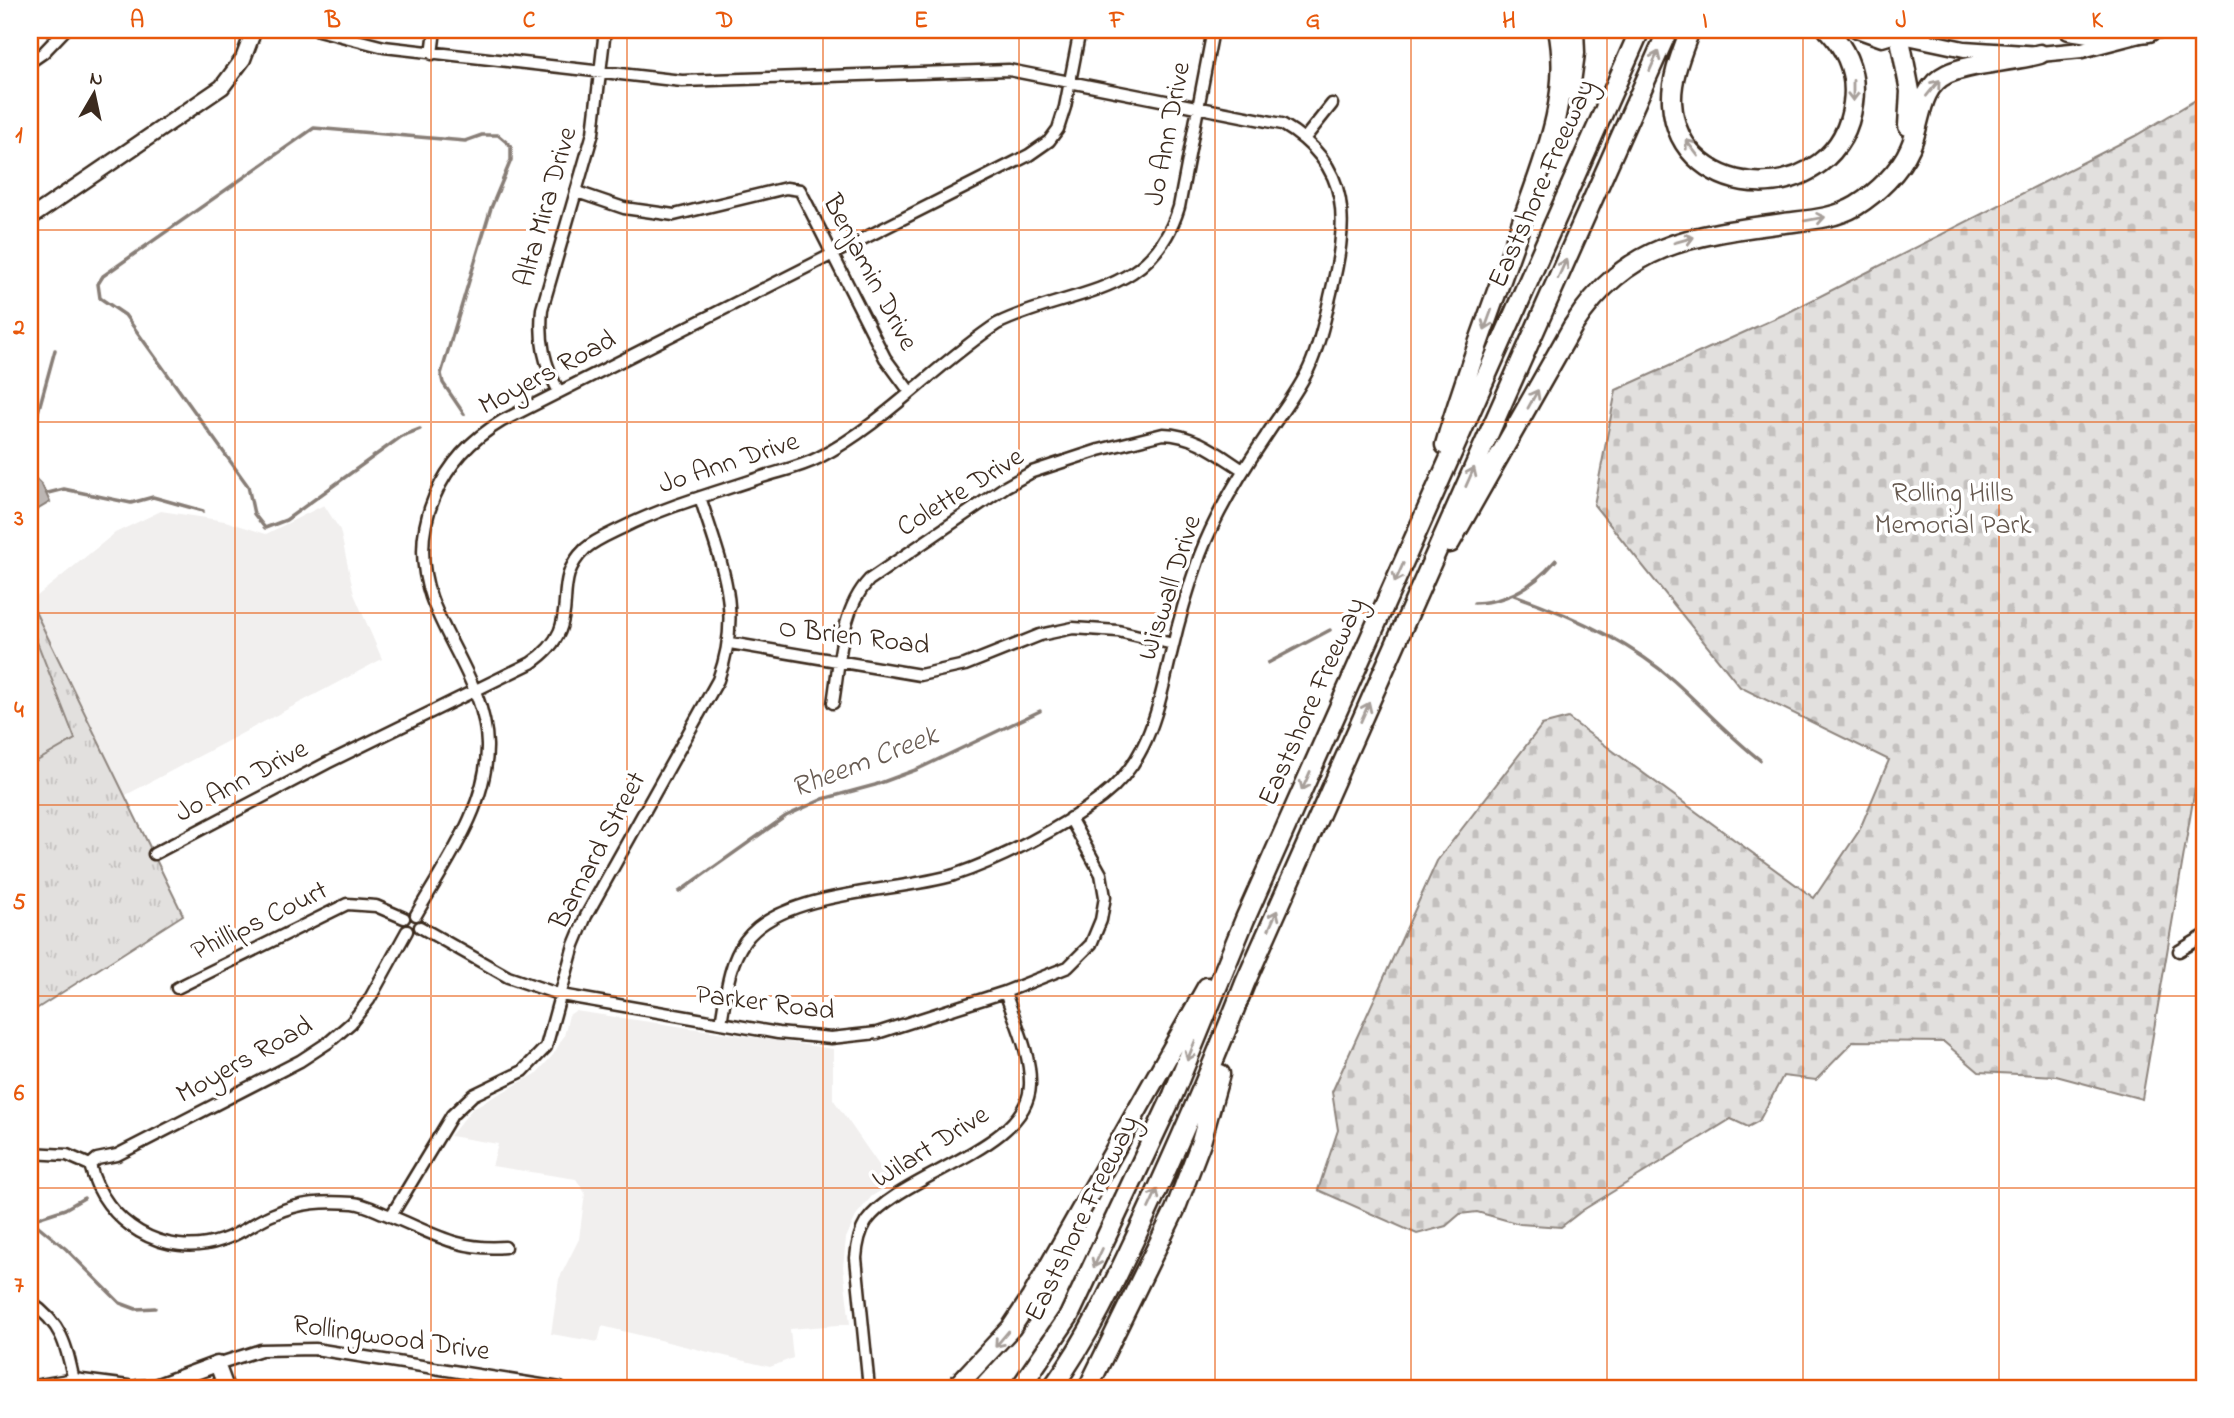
<svg xmlns="http://www.w3.org/2000/svg" width="2234" height="1418" font-family="'Indie Flower',sans-serif">
<style>
.built{fill:#f1efee}
.grass{fill:url(#grass-tufts);stroke:#8e857e;stroke-width:2}
.cemetery{fill:url(#cemetery-stones);stroke:#8e857e;stroke-width:2}
.garden{fill:#e2e0de;stroke:#8e857e;stroke-width:2}
.water{fill:#bcb6b3;stroke:#887e77;stroke-width:2}
.lines{fill:none;stroke-linecap:round;stroke-linejoin:round}
.stream{stroke:#887e77;stroke-width:3.5}
.street-casing{stroke:#3b2a1e;stroke-width:15}
.secondary-casing{stroke:#3b2a1e;stroke-width:19}
.highway-casing{stroke:#3b2a1e;stroke-width:23}
.street{stroke:#fff;stroke-width:10}
.secondary{stroke:#fff;stroke-width:14}
.highway{stroke:#fff;stroke-width:18}
.oneway{stroke:#a79f9a}
.grid{fill:none;stroke:#e8590c;stroke-width:2;stroke-opacity:0.55}
.labels{text-anchor:middle;dominant-baseline:central;stroke-width:7;stroke-linejoin:round;paint-order:stroke}
.street-label{font-size:28px;fill:#3b2a1e;stroke:#fff}
.park-label{font-size:28px;fill:#65584e;stroke:#fff}
.water-label{font-size:30px;font-style:italic;fill:#685b52;stroke:#fff}
.neatline{fill:none;stroke:#e8590c;stroke-width:2.5}
.grid-label{font-size:23px;text-anchor:middle;font-weight:bold;fill:#e8590c}
</style>
<defs>
<pattern id="grass-tufts" width="24" height="20" patternUnits="userSpaceOnUse" patternTransform="scale(1.75)"><rect width="24" height="20" fill="#e2e0de"/><path d="M3 7l-1-3M5 7V3M7 7l1-3M15 17l-1-3M17 17v-4M19 17l1-3" fill="none" stroke="#c3c0be"/></pattern>
<pattern id="cemetery-stones" width="16" height="16" patternUnits="userSpaceOnUse" patternTransform="scale(1.75)"><rect width="16" height="16" fill="#e2e0de"/><path d="M2 7V4a2 2 0 0 1 4 0v3zM10 15v-3a2 2 0 0 1 4 0v3z" fill="#c3c0be"/></pattern>
</defs>
<rect width="100%" height="100%" fill="#fff"/>
<filter id="ink" filterUnits="userSpaceOnUse"><feTurbulence type="fractalNoise" baseFrequency=".0143" numOctaves="2"/><feDisplacementMap in="SourceGraphic" scale="14" xChannelSelector="R" yChannelSelector="G"/><feConvolveMatrix kernelMatrix="1 2 1 2 8 2 1 2 1" color-interpolation-filters="sRGB"/></filter>
<g filter="url(#ink)">
<path class="built" d="M324,505l16,25 14,64 28,65 -258,137 -93,-195 84,-68 46,-22 64,10 41,13z
M575,1011l258,38v50l59,85 -20,12 -15,18 -11,24 -3,29 7,57 -60,5 3,29 -23,9 -168,-41 -4,16 -47,-8 8,-55 20,-40 6,-46 -9,-14 -84,-13 6,-22 -48,-8 23,-28 63,-34 17,-19 11,-19 5,-21z"/>
<path class="grass" d="M30,601l153,314 -153,98z"/>
<path class="cemetery" d="M2204,95v641l-62,363 -86,-23 -77,-4 -35,-30 -90,-1 -38,39 -33,-4 -24,45 -11,6 -17,-8 -148,91 -22,17 -41,-3 -43,-12 -17,2 -14,12 -29,8 -99,-44 20,-60 -6,-38 105,-231 105,-136 26,-7 246,180 45,-67 30,-71 -149,-73 -146,-182 22,-115 171,-77 348,-177z"/>
<path class="garden" d="M30,624l45,115 -45,26z"/>
<path class="water" d="M30,473l12,12 8,17 -20,12z"/>
<g class="lines">
<path class="stream" d="M420,429l-18,7 -116,84 -21,8 -11,-14 -6,-28 -123,-171 -25,-17 -2,-14 5,-8 211,-148 151,13 17,-6h16l13,11v14l-20,48 -50,166 2,9 21,31
M30,462l8,-50 17,-62
M48,493l16,-4 67,14 22,-6 50,14
M1514,595c54,19 116,47 160,86 29,26 55,55 86,79
M1474,603c34,-1 60,-17 82,-43
M1268,663l62,-33
M679,892l107,-76 37,-17 52,-14 43,-16 122,-58
M31,1220l35,29 54,54 16,6 19,-1
M31,1220l34,-11 19,-11"/>
<g class="street-casing">
<path id="street" d="M318,30l66,17 298,34 327,-11 273,54c72,42 66,100 48,173 -5,23 -11,49 -21,71 -11,24 -29,46 -43,68 -26,38 -50,77 -66,119 -11,31 -21,64 -28,95 -14,57 -22,110 -70,147 -40,31 -101,62 -148,78 -58,18 -172,15 -209,66 -17,23 -19,54 -24,82
M432,54l3,-24
M30,62l13,-9 22,-23
M1305,138l27,-34
M577,192l47,16 50,7 112,-27 14,2 85,168 25,34
M559,392c-15,-28 -20,-51 -17,-83l51,-176 12,-103
M730,643l190,32 45,-10 75,-30 33,-7 45,3 55,13
M833,703c7,-41 7,-92 36,-123l136,-93 27,-15 67,-22 64,-16c32,1 54,19 80,36
M154,854l173,-91 204,-100c58,-39 14,-76 54,-114 10,-9 25,-15 37,-21 44,-22 93,-35 140,-51 18,-6 39,-10 56,-19 66,-34 117,-93 179,-134 73,-36 154,-25 182,-117l34,-177
M416,915c29,-51 72,-109 71,-170 -1,-54 -38,-98 -56,-148 -24,-70 10,-140 71,-176l527,-266 20,-14 9,-12 7,-22 15,-77
M420,927l88,50 53,18 217,38 53,5 46,-5 128,-41 63,-25 23,-23 10,-24 4,-23 -4,-23 -31,-56
M2179,951l25,-15
M177,988l170,-84 29,2 28,12
M30,1153l37,2 23,10 7,-6 20,-4 183,-94 29,-19 22,-19 18,-23 38,-69
M90,1165c14,58 74,95 132,75 19,-6 34,-19 52,-26 26,-12 51,-13 79,-11 12,1 24,8 35,12 43,17 69,36 117,32
M391,1216l61,-101 21,-20 50,-24 23,-24 28,-102 12,-29 132,-236c26,-70 3,-116 -18,-183
M30,1302c32,22 36,42 44,79
M217,1364l44,-14 54,-1 245,39
M869,1388l-13,-130c1,-13 3,-25 10,-36 35,-49 162,-72 164,-137 1,-32 -15,-63 -25,-93"/>
</g>
<g class="secondary-casing">
<path id="secondary" d="M1857,30l25,9 17,-5
M1897,30l15,8 52,11 76,5 42,-4 77,-20
M30,218l192,-131 21,-28 11,-29
M33,1388l41,-7 54,7
M137,1388l18,-1 62,-23 9,24"/>
</g>
<g class="highway-casing">
<path id="highway" d="M1690,30c-8,22 -19,47 -18,72 6,106 168,108 181,1 4,-28 -6,-53 -25,-73
M2069,30l40,6 40,-4
M1899,34l11,57 -2,35
M1570,90l5,-37 -1,-23
M1445,445c21,-74 50,-146 75,-218 22,-63 52,-129 38,-197
M1450,543l123,-217c53,-83 120,-91 211,-103 24,-3 50,-4 72,-17 21,-13 44,-35 54,-58 12,-25 8,-60 37,-74 23,-11 65,-12 93,-20
M955,1388l56,-60 20,-30 176,-311
M1020,1388l49,-72 104,-221 72,-176 395,-889
M1052,1388c38,-52 65,-111 92,-169 36,-78 70,-156 101,-236l423,-953
M1088,1388l87,-178 26,-68 19,-68"/>
</g>
<use href="#street" class="street"/>
<use href="#secondary" class="secondary"/>
<use href="#highway" class="highway"/>
</g>
<defs><path id="oneway-shaft" d="M-6 0H5M1.5-3L5.5 0L1.5 3" fill="none" stroke-width="1.6" stroke-linecap="round" stroke-linejoin="round" transform="scale(1.75)"/></defs>
<g class="oneway">
<use href="#oneway-shaft" transform="translate(1654 61) rotate(-66)"/>
<use href="#oneway-shaft" transform="translate(1933 88) rotate(-51)"/>
<use href="#oneway-shaft" transform="translate(1853 91) rotate(90)"/>
<use href="#oneway-shaft" transform="translate(1692 148) rotate(-128)"/>
<use href="#oneway-shaft" transform="translate(1815 219) rotate(-10)"/>
<use href="#oneway-shaft" transform="translate(1684 240) rotate(-16)"/>
<use href="#oneway-shaft" transform="translate(1562 269) rotate(-66)"/>
<use href="#oneway-shaft" transform="translate(1488 320) rotate(110)"/>
<use href="#oneway-shaft" transform="translate(1533 399) rotate(-61)"/>
<use href="#oneway-shaft" transform="translate(1470 477) rotate(-66)"/>
<use href="#oneway-shaft" transform="translate(1399 573) rotate(114)"/>
<use href="#oneway-shaft" transform="translate(1365 712) rotate(-66)"/>
<use href="#oneway-shaft" transform="translate(1306 781) rotate(114)"/>
<use href="#oneway-shaft" transform="translate(1273 920) rotate(-66)"/>
<use href="#oneway-shaft" transform="translate(1191 1051) rotate(112)"/>
<use href="#oneway-shaft" transform="translate(1153 1199) rotate(-65)"/>
<use href="#oneway-shaft" transform="translate(1098 1258) rotate(115)"/>
<use href="#oneway-shaft" transform="translate(1002 1339) rotate(130)"/>
</g>
</g>
<path class="grid" d="M235,30v1358M431,30v1358M627,30v1358M823,30v1358M1019,30v1358M1215,30v1358M1411,30v1358M1607,30v1358M1803,30v1358M1999,30v1358M30,230h2174M30,422h2174M30,613h2174M30,805h2174M30,996h2174M30,1188h2174"/>
<g class="labels">
<g class="street-label">
<text transform="translate(1169 134) rotate(-79)">Jo Ann Drive</text>
<text transform="translate(1543 184) rotate(-66)">Eastshore Freeway</text>
<text transform="translate(547 207) rotate(-74)">Alta Mira Drive</text>
<text transform="translate(869 273) rotate(62)">Benjamin Drive</text>
<text transform="translate(548 374) rotate(-28)">Moyers Road</text>
<text transform="translate(729 464) rotate(-18)">Jo Ann Drive</text>
<text transform="translate(961 493) rotate(-32)">Colette Drive</text>
<text transform="translate(1171 588) rotate(-72)">Wiswall Drive</text>
<text transform="translate(854 638) rotate(7)">O Brien Road</text>
<text transform="translate(1313 702) rotate(-66)">Eastshore Freeway</text>
<text transform="translate(242 782) rotate(-28)">Jo Ann Drive</text>
<text transform="translate(599 851) rotate(-62)">Barnard Street</text>
<text transform="translate(260 922) rotate(-26)">Phillips Court</text>
<text transform="translate(765 1004) rotate(7)">Parker Road</text>
<text transform="translate(245 1061) rotate(-29)">Moyers Road</text>
<text transform="translate(931 1148) rotate(-32)">Wilart Drive</text>
<text transform="translate(1083 1219) rotate(-64)">Eastshore Freeway</text>
<text transform="translate(391 1339) rotate(8)">Rollingwood Drive</text>
</g>
<g class="park-label">
<text x="1953" y="494">Rolling Hills<tspan x="1953" dy="32">Memorial Park</tspan></text>
</g>
<g class="water-label">
<text transform="translate(865 763) rotate(-21)">Rheem Creek</text>
</g>
</g>
<rect width="2234" height="1418" fill="none" stroke="#fff" stroke-width="77"/>
<g transform="translate(94 94) rotate(9)" stroke="#ffffff" stroke-width="5" paint-order="stroke">
<path d="M0-5L12 26L0 18L-12 26Z" fill="#3b2a1e"/>
<text y="-10" font-size="19" font-weight="bold" text-anchor="middle" fill="#3b2a1e">N</text>
</g>
<rect x="38" y="38" width="2158" height="1342" class="neatline"/>
<g class="grid-label">
<text x="137" y="27">A</text>
<text x="333" y="27">B</text>
<text x="529" y="27">C</text>
<text x="725" y="27">D</text>
<text x="921" y="27">E</text>
<text x="1117" y="27">F</text>
<text x="1313" y="27">G</text>
<text x="1509" y="27">H</text>
<text x="1705" y="27">I</text>
<text x="1901" y="27">J</text>
<text x="2097" y="27">K</text>
<text x="19" y="142">1</text>
<text x="19" y="334">2</text>
<text x="19" y="525">3</text>
<text x="19" y="717">4</text>
<text x="19" y="909">5</text>
<text x="19" y="1100">6</text>
<text x="19" y="1292">7</text>
</g>
</svg>
